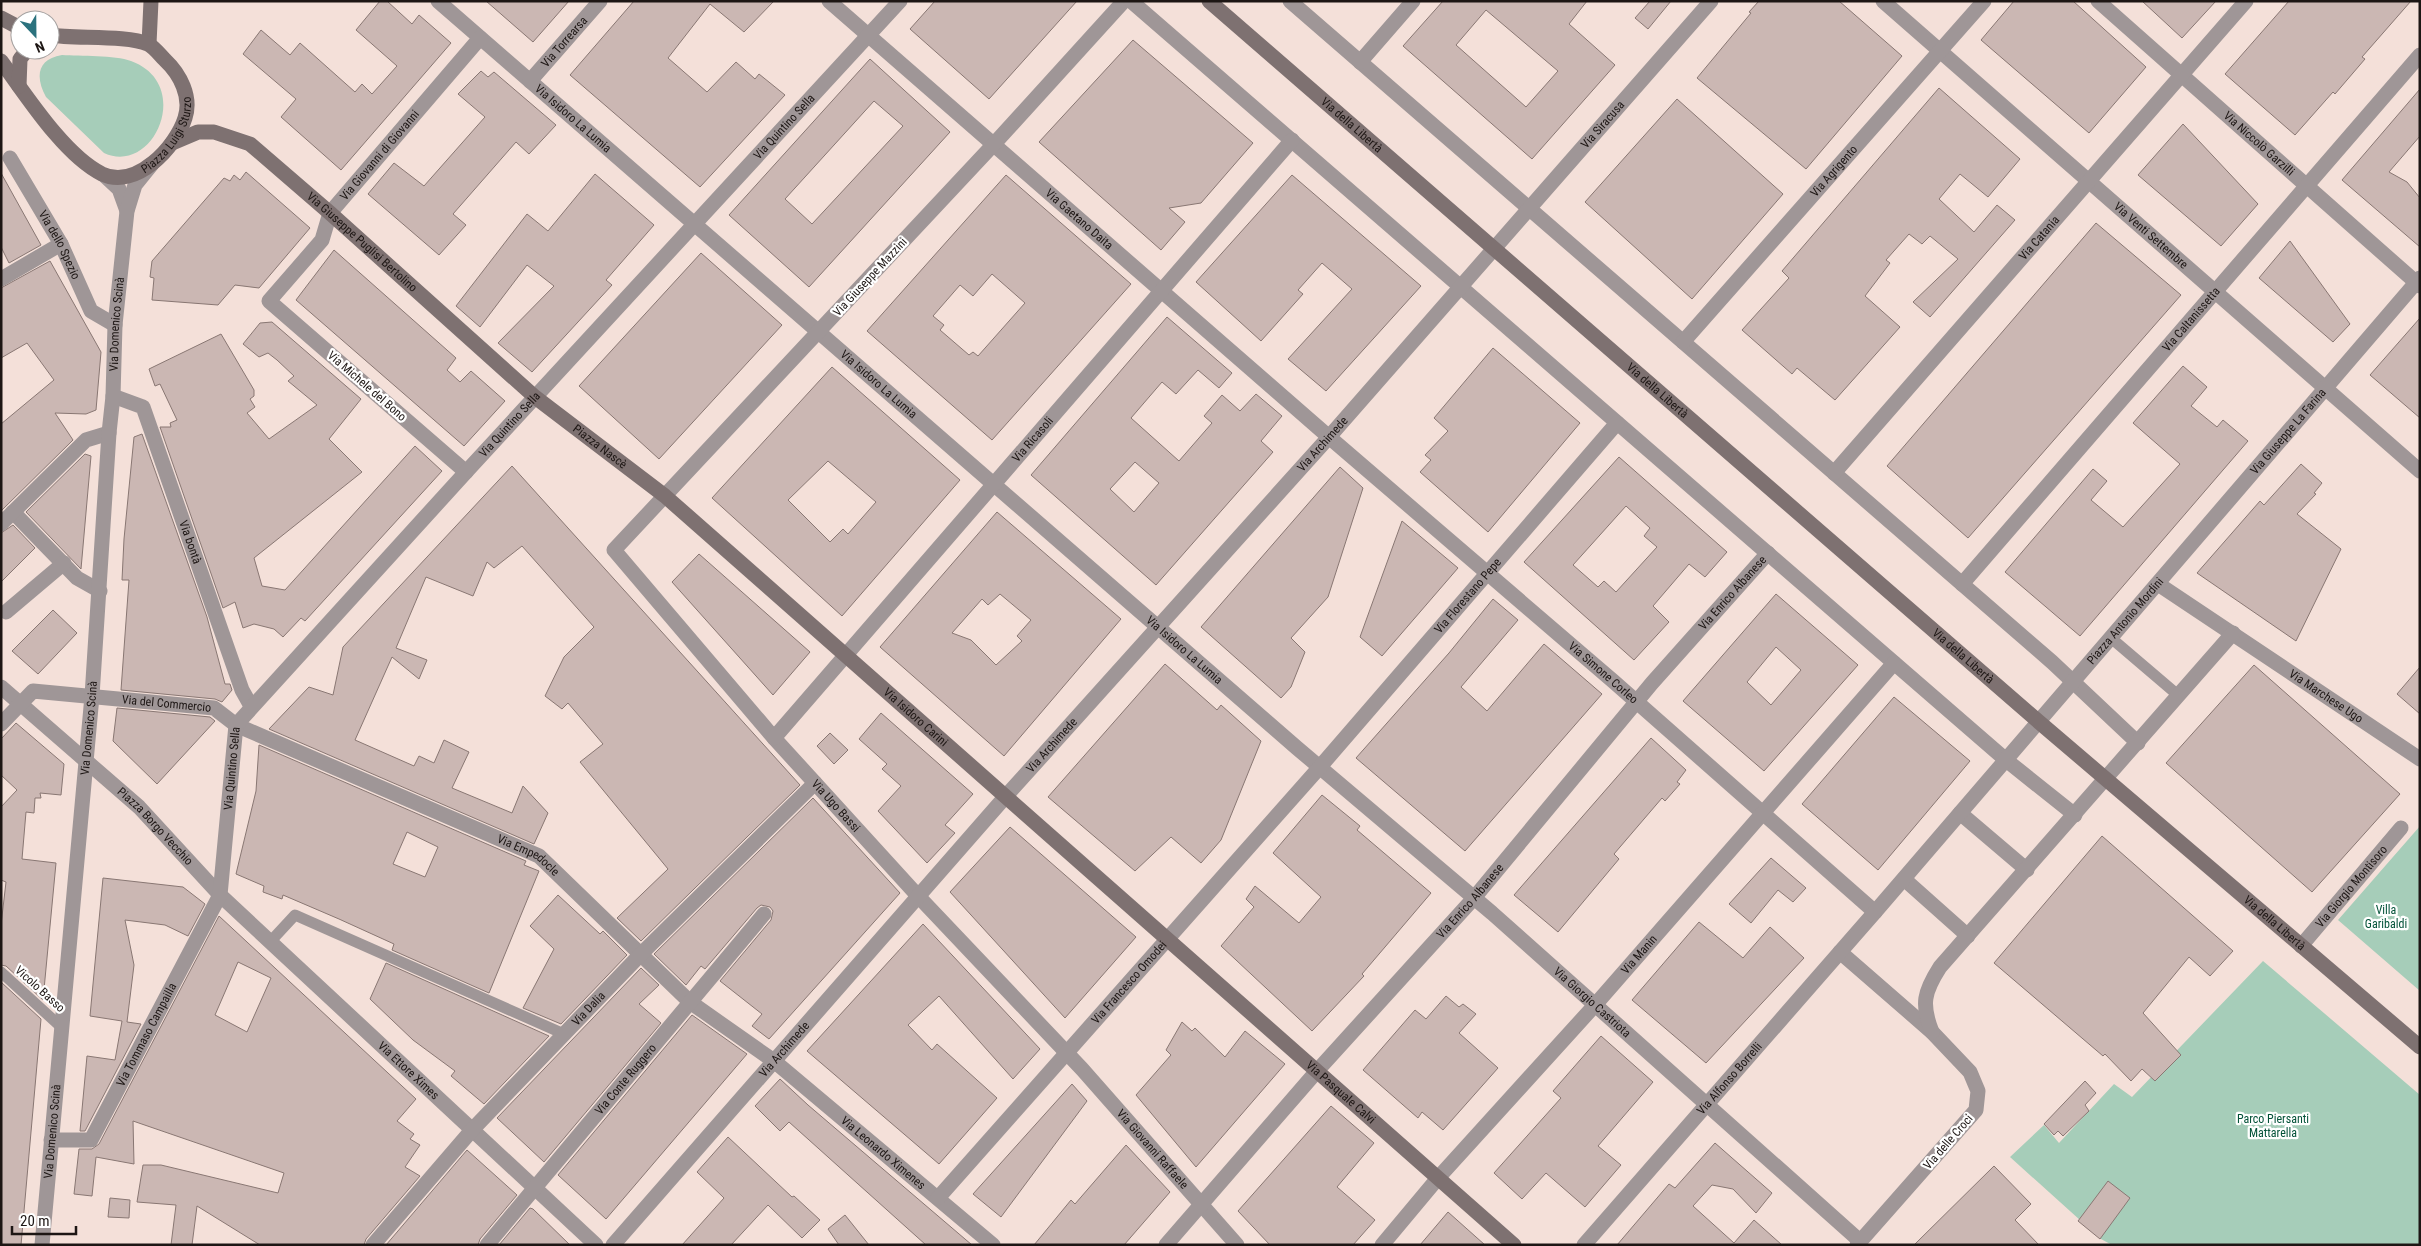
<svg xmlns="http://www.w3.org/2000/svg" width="2421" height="1246" font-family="'Roboto Condensed',sans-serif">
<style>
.green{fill:#a6cdb9}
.building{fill:#cbb7b3;stroke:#897773;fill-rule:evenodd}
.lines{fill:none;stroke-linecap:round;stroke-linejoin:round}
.lane{stroke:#9f9697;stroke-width:11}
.street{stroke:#9f9697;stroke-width:15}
.secondary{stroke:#7e7171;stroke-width:15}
.labels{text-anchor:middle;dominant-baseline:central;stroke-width:4.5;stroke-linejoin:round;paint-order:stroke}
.street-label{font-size:12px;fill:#1d1614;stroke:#fff}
.park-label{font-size:12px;fill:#035238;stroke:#fff}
</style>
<rect width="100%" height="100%" fill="#f4e0d9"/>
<path class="green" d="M62,55c18,1 53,0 69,6 63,23 23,115 -27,92l-58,-56c-11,-20 -9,-38 16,-42z
M2420,826v165l-82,-71z
M2263,961l157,134v150h-308l-11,-6 -91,-82 34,-32 15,18 55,-59 18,13z"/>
<path class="building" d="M380,1h7l25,23 7,-9 32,28 -110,127 -60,-53 15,-18 -53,-45 18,-24 29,25 10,-12 55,49 7,-8 10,10 25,-28 -41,-36z
M486,1h83l-36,41z
M634,1h140l-30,31 -34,-28 -42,54 39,34 29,-30 19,17 4,-5 26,21 -85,92 -130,-112z
M935,1h142l-88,98 -79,-70z
M1443,1h144l-18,23 46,41 -83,94 -129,-113zM1486,10l72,61 -32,36 -70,-62z
M1650,1h21l-23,28 -13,-11z
M1759,1h80l63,55 -96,113 -109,-91 54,-65 -2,-1z
M2014,1h59l73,66 -57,66 -108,-93z
M2142,1h74l-34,37z
M2289,1h122l-49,56 3,2 -30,35 -2,-2 -38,43 -70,-61z
M1133,40l120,103 -52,60 -32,5 16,14 -24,28 -122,-108z
M870,59l80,73 -141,155 -80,-72zM874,101l29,25 -91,98 -27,-25z
M481,71l7,6 6,-5 62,53 -27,29 -13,-12 -63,72 13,11 -27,30 -71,-61 26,-31 30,23 61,-69 -27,-23z
M1939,88l81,71 -32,38 -28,-23 -21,25 35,33 23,-27 18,15 -85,97 -17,-15 45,-43 -28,-23 -8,8 -13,-10 -23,26 4,3 -25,33 35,31 -65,73 -38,-32 -5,6 -50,-44 47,-52 -7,-7z
M2420,89v47l-31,36 18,10 13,16v49l-78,-67z
M1677,99l106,95 -91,105 -107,-97z
M2183,124l75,80 -37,42 -83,-71z
M246,172l64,56 -51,60 -24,-3 -17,20 -66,-5 2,-22 -4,-1 2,-16 72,-83 6,3 4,-6 6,5z
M1,173l40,72 -32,18 -8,-16z
M595,174l59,51 -48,55 6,5 -80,87 -34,-29 56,-57 -27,-21 -47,62 -24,-21 71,-92 21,17z
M1006,175l125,109 -139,156 -125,-109zM992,274l33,29 -47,53 -5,-4 -4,3 -29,-25 4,-5 -11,-9 27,-31 13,11z
M1292,175l129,111 -95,105 -38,-32 64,-70 -30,-26 -24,27 5,4 -42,47 -65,-59z
M2096,223l85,72 -213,243 -81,-72z
M2290,241l60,83 -17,18 -74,-64z
M334,250l122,108 -9,12 13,12 11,-11 34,30 -41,45 -168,-146z
M701,253l81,72 -123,134 -80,-73z
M50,261l51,91 -5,58 -10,4 -31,-1 18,27 -72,71v-87l53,-44 -27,-37 -26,15v-70z
M1167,317l65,56 -13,15 -21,-18 -22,24 -14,-12 -31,36 48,43 33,-38 -8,-7 18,-21 18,16 16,-17 26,22 -21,25 12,11 -117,133 -125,-110zM1135,462l24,21 -25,29 -24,-23z
M2420,318v100l-50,-43z
M272,322l89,77 -32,40 33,33 -108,86 8,28 23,4 130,-144 27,25 -137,150 -4,-3 -18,19 -9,-8 -20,-5 -11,4 -8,-26 -12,6 -63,-181h11l-1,-4 7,-3 -17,-36 -5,2 -6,-17 72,-35 33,56v6l-4,3 5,8 -8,6 22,26 48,-34 -29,-24 6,-5 -17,-16 -9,-7 -9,4 -16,-13 17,-21z
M1493,348l87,75 -92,109 -68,-60 11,-12 -6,-5 23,-24 -14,-13z
M2183,366l24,21 -16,19 26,21 6,-7 25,21 -168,195 -75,-64 88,-103 14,12 -16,19 32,27 57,-63 -47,-41z
M832,367l128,113 -118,136 -130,-118zM828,461l48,41 -28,32 -5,-5 -13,13 -42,-42z
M142,434l65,183 18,67h5l2,6 -10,12 -7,-3 -94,-9 8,-110h-7l2,-41 10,-102z
M85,454l6,2 -10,113 -55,-57z
M1619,457l108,95 -22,25 -16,-13 -36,42 16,16 -35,38 -110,-98zM1626,506l24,22 -6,8 13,11 -41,45 -12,-11 -6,6 -25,-22z
M2301,464l21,19 -8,10 2,1 -19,20 44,35 -45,92 -99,-68 63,-72 4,4z
M512,466l288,319 -159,156 -24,-23 51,-49 -88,-107 23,-18 -35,-41 -6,6 -17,-13 19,-39 30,-30 -72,-81 -28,22 -7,-6 -14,34 -47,-19 -30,71 31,12 -8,19 -27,-22 -37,83 59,26 5,-10 15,7 10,-23 25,12 -17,36 60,25 11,-27 25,27 -14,31 -265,-115 40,-42 24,8 10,-48z
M1340,467l23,21 -35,109 -37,41 14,14 -14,35 -10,11 -80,-71z
M997,512l124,107 -117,137 -124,-109zM1000,594l31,26 -14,16 5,5 -26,24 -25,-25 -19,-7 30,-34 6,6z
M1402,521l56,47 -76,88 -22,-19z
M13,525l22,23 -34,34v-49z
M699,554l111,98 -37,43 -101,-113z
M1776,594l82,71 -94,106 -81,-70zM1776,647l25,23 -30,35 -24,-23z
M1493,599l25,21 -57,67 26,24 57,-67 58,50 -137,157 -109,-93 93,-105z
M53,610l24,23 -39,41 -26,-23z
M1165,664l52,46 4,-5 40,36 -40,99 -20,23 -30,-26 -36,34 -87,-74z
M2254,665l146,129 -88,98 -146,-129z
M2420,667v47l-23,-20z
M1894,697l76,64 -92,109 -76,-66z
M117,708l93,9 5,4 -58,63 -44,-43z
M881,713l92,81 -28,31 10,8 -28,30 -49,-52 23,-25 -19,-17 5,-5 -28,-25z
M16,723l48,41 -3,31 -21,-2 1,5h-6l-1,15 -8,-1 -4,47 34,4 -13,137 -37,-34 -5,-1v-40l5,-43 -5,-2v-73l16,-17 -16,-15v-36z
M830,733l18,17 -14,14 -17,-18z
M1651,738l35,32 -9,12 3,2 -15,17 -3,-3 -48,56 5,5 -61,73 -44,-37z
M259,745l267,116 -2,4 15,6 -50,122 -97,-43 2,-6 -55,-25 -56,-24 -1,4 -19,-7 1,-6 -28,-12 20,-83zM407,832l31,15 -13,30 -32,-13z
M1322,795l38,31 -3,4 74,63 -69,81 2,2 -52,55 -91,-85 33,-39 -8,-8 9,-13 44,37 22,-26 -48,-44z
M813,798l87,95 -131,146 -17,-13 10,-12 -42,-33 51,-61 2,-9 -3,-4 -9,-2 -4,3 -52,61 -4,-3 -15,19 -32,-31z
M1010,827l126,110 -71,81 -115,-126z
M2102,836l131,115 -23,25 -21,-19 -46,56 38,42 -26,26 -13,-12 -11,12 -26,-27 -2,2 -109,-93z
M1771,858l35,30 -13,14 -15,-12 -27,33 -22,-19z
M103,878l80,9 22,17 -17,32 -23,-11 -40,-5 9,45 -7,57 14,2 -56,107h-5l7,-75 28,4 7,-39 -32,-5z
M558,895l42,39 3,-3 24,24 -66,69 -38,-16 31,-59 -24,-23z
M219,916l197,183 -19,22 17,13 -4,5 10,6 -15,22 15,9 -54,63 -2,6h-104l-63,-39 -5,39h-21l5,-40 -39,-3 6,-37h18l117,28 6,-20 -151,-52 1,43 -38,-7 -4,39 -18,-2 5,-45h13l7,-5zM238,962l33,16 -24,54 -32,-17z
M1699,922l44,36 27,-31 34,31 -98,105 -74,-63z
M923,924l117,125 -27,30 -74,-83 -31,29 24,25 5,-6 60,54 -58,66 -132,-113z
M386,963l163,73 -65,68 -33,-28 4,-5 -42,-31 -43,-41z
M641,968l18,17 -20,19 22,19 -117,139 -47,-44z
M1,982l40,37 -20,226h-20z
M1446,996l13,11 4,-3 13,10 -17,19 39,35 -55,62 -21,-18 -4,6 -55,-48 52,-60 11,9z
M692,1015l55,39 -141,165 -48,-44z
M1182,1022l10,9 3,-3 30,29 20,-26 40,33 -89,103 -60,-72 35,-40 -5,-5z
M1601,1036l52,46 -55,64 23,19 -36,42 -39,-34 -24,26 -28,-26 67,-75 -8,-7z
M780,1079l28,26 164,140h-46l-137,-123 -9,9 -25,-25z
M2085,1081l11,12 -11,12 4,6 -26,25 -5,-5 -4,4 -10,-11z
M1072,1084l15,17 -86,116 -28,-23z
M1331,1106l43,37 -37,44 38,33 -22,25h-83l-32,-34z
M728,1137l64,60 2,-1 26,24 -18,18 -34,-33 -37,40h-49l42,-47 -27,-26z
M1715,1143l57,50 -16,20 -23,-24 -21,-4 -19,21 41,37 20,-23 28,25h-165l52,-61 6,4z
M1126,1145l44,47 -46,53h-90l37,-45 4,4z
M467,1150l50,45 -37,44 -2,6h-92z
M1994,1166l37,38 -16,16 24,25h-125z
M2108,1181l22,17 -30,41 -22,-18z
M110,1198l20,2 -1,18 -21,-1z
M530,1208l3,1 37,36h-71z
M1448,1212l37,33h-65z
M845,1215l24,30h-30l-11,-16z"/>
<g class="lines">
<path class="lane" d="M2111,638l68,58
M270,942l25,-27 269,119
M1,972l59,54"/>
<g class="street">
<path id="s1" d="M438,1l859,747 195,165 368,328"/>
<path id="s2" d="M829,1l500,436 284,244 262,231"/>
<path id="s3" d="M1124,1l-130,143 -380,406 160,188 144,158 164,173 155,176"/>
<path d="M1131,1l875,759 69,55"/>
<path d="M1290,1l762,661 86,81"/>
<path id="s4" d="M1883,1l537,470"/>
<path id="s5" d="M2098,1l322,285"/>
<path d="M1360,62l53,-61"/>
<path id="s6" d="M530,81l70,-80"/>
<path id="s7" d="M10,158l51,86 30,67 24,14"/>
<path d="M104,175l15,14 8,22"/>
<path d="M1,279l60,-35"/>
<path id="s8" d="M1683,342l301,-341"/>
<path id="s9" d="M113,396l30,11 99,283 9,16"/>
<path id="s10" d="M466,472l-197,-171 53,-61 8,-27 150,-175"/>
<path id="s11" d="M1834,473l412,-472"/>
<path d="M13,512l64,66 23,13"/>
<path d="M1,524l85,-84 23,-7"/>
<path id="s12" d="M1962,584l458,-529"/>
<path id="s13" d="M2158,584l262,175"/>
<path d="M6,612l58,-49"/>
<path id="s14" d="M1,687l138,120 81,88 376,350"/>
<path id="s15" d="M1,724l32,-33 181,17 22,17 303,131 151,146 84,59 219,184"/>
<path id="s16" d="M774,738l518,-598"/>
<path d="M1960,813l67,57"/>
<path d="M1904,879l64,57"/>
<path id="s17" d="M2301,946l100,-118"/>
<path d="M1840,952l92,80 38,40 8,19 -2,19 -119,135"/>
<path d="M1932,1032c-11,-28 -8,-40 8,-65l293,-334"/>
<path id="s18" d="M51,1140h40l129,-245 16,-170 230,-253 434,-471"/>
<path id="s19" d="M938,1198l381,-430 298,-345"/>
<path id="s20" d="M42,1245l50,-549 17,-263 4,-37 2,-71 12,-114 8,-26 17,-21"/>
<path id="s21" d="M373,1245l99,-115 168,-175 175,-172"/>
<path id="s22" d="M487,1245l277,-331"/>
<path id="s23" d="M613,1245l393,-449 323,-359 382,-436"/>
<path id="s24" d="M1166,1245l151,-174 157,-173 178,-215 116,-130"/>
<path id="s25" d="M1382,1245l56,-67 157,-173 299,-342"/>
<path id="s26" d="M1584,1245l291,-333 545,-634"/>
</g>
<g class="secondary">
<path id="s27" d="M1209,1l830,721 381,325"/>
<path d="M1,18l19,10"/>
<path d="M149,44l2,-43"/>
<path id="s28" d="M1,61c25,34 63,94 101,113 34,16 74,-27 83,-56 7,-21 -5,-44 -20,-58 -5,-5 -11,-13 -17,-16 -21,-9 -73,-5 -98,-9"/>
<path d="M19,86l1,-27 7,-9"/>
<path id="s29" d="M172,143l26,-11h16l36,12 80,69 205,184 130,99 849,749"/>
</g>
</g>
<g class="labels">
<g class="street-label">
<text stroke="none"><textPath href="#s6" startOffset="52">Via Torrearsa</textPath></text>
<text stroke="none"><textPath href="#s1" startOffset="179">Via Isidoro La Lumia</textPath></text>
<text stroke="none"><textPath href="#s27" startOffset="189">Via della Libertà</textPath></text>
<text stroke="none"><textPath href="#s23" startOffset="1495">Via Siracusa</textPath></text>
<text stroke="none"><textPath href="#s18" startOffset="1299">Via Quintino Sella</textPath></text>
<text stroke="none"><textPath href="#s28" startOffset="240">Piazza Luigi Sturzo</textPath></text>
<text stroke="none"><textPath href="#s5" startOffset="215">Via Niccolò Garzilli</textPath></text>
<text stroke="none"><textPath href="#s10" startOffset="446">Via Giovanni di Giovanni</textPath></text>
<text stroke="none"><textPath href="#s8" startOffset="228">Via Agrigento</textPath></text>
<text stroke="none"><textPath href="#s2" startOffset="332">Via Gaetano Daita</textPath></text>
<text stroke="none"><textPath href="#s4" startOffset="356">Via Venti Settembre</textPath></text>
<text stroke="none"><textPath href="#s11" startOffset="312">Via Catania</textPath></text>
<text stroke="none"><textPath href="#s29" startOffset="231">Via Giuseppe Puglisi Bertolino</textPath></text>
<text stroke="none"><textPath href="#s7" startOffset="100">Via dello Spezio</textPath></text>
<text transform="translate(870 277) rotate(-47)">Via Giuseppe Mazzini</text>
<text stroke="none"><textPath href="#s12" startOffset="350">Via Caltanissetta</textPath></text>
<text stroke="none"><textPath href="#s20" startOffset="924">Via Domenico Scinà</textPath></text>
<text stroke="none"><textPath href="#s1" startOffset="584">Via Isidoro La Lumia</textPath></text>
<text transform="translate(367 386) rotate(41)">Via Michele del Bono</text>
<text stroke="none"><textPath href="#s27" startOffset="594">Via della Libertà</textPath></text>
<text stroke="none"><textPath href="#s18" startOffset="894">Via Quintino Sella</textPath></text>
<text stroke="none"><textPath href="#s26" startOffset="1076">Via Giuseppe La Farina</textPath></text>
<text stroke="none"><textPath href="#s16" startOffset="395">Via Ricasoli</textPath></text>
<text stroke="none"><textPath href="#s23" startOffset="1070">Via Archimede</textPath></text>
<text stroke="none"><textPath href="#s29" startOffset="545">Piazza Nascè</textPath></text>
<text stroke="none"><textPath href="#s9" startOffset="175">Via bontà</textPath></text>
<text stroke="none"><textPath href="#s24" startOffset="864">Via Enrico Albanese</textPath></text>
<text stroke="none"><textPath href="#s19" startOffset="802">Via Florestano Pepe</textPath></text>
<text stroke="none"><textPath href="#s26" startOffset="826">Piazza Antonio Mordini</textPath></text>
<text stroke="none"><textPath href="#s1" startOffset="989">Via Isidoro La Lumia</textPath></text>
<text stroke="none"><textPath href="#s27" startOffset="999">Via della Libertà</textPath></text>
<text stroke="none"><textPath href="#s2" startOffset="1025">Via Simone Corleo</textPath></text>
<text stroke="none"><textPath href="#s13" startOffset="202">Via Marchese Ugo</textPath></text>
<text stroke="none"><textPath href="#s15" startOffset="180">Via del Commercio</textPath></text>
<text stroke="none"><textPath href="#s29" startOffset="961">Via Isidoro Carini</textPath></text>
<text stroke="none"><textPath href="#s20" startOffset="519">Via Domenico Scinà</textPath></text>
<text stroke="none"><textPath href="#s23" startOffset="665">Via Archimede</textPath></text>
<text stroke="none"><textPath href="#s18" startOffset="444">Via Quintino Sella</textPath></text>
<text stroke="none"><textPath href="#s3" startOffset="1088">Via Ugo Bassi</textPath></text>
<text stroke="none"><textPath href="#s14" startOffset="208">Piazza Borgo Vecchio</textPath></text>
<text stroke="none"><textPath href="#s15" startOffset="576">Via Empedocle</textPath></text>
<text stroke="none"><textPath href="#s17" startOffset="78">Via Giorgio Montisoro</textPath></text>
<text stroke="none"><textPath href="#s24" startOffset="459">Via Enrico Albanese</textPath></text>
<text stroke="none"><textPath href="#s27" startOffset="1409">Via della Libertà</textPath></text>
<text stroke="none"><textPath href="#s25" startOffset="388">Via Manin</textPath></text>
<text stroke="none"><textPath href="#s19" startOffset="288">Via Francesco Omodei</textPath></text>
<text transform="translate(40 989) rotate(42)">Vicolo Basso</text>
<text stroke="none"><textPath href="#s1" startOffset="1528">Via Giorgio Castriota</textPath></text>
<text stroke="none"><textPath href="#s21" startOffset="320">Via Dalia</textPath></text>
<text stroke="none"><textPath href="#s18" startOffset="159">Via Tommaso Campailla</textPath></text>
<text stroke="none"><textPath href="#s23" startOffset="260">Via Archimede</textPath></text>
<text stroke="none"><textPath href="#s14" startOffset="560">Via Ettore Ximes</textPath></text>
<text stroke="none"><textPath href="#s26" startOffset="221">Via Alfonso Borrelli</textPath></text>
<text stroke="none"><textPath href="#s22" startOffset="216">Via Conte Ruggero</textPath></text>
<text stroke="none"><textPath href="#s29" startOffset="1528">Via Pasquale Calvi</textPath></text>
<text stroke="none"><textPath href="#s20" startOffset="114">Via Domenico Scinà</textPath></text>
<text transform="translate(1948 1142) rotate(-49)">Via delle Croci</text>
<text stroke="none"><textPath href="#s3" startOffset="1555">Via Giovanni Raffaele</textPath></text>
<text stroke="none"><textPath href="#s15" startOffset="1041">Via Leonardo Ximenes</textPath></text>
</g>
<g class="park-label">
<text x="2386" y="910">Villa<tspan x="2386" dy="14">Garibaldi</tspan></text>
<text x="2273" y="1119">Parco Piersanti<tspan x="2273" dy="14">Mattarella</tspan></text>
</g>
</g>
<rect width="2421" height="1246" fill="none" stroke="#1d1614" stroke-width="5"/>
<g transform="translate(35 35) rotate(158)"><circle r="24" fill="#ffffff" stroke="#a5a2a1"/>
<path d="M0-4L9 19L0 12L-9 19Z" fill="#2b727e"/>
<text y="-8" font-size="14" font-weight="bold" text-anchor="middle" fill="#1d1614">N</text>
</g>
<path d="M12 1226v8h64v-8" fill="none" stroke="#1d1614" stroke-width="2.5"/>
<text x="20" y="1226" font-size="15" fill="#1d1614" stroke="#ffffff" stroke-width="4" paint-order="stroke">20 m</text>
</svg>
